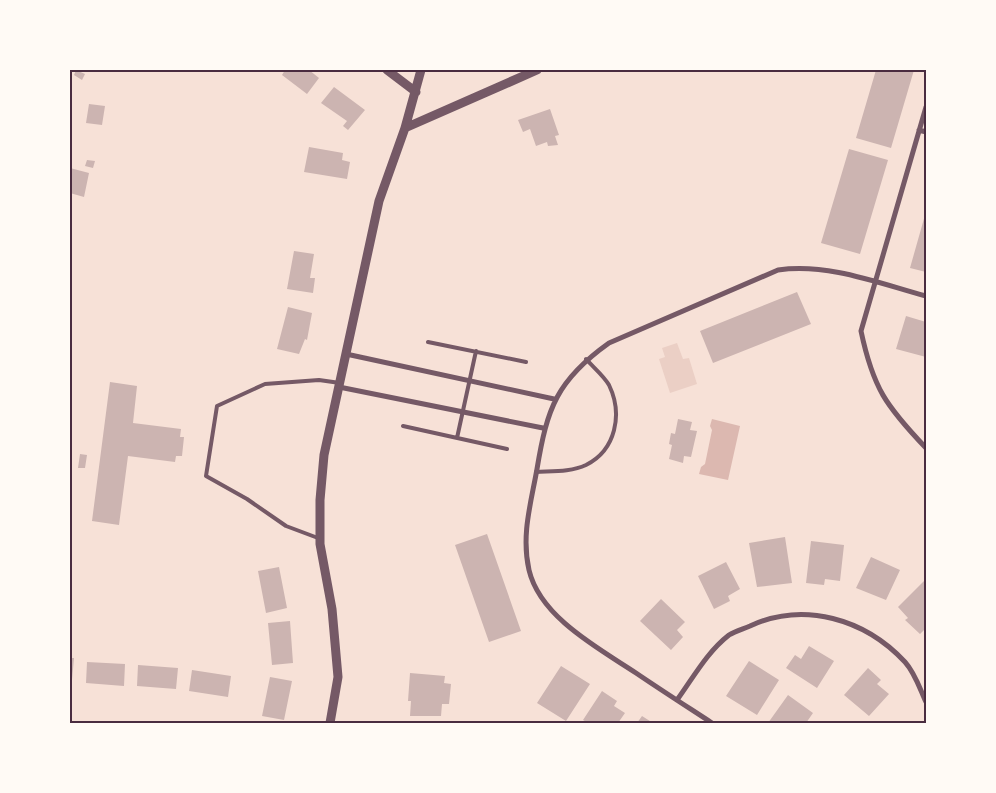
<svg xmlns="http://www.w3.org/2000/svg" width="996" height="793" font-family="Inter,sans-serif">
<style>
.green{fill:#ebcfc5}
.water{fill:#dcb8b0}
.building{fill:#ccb4b1}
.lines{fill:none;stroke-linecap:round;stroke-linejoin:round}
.service{stroke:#755966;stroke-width:4}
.minor{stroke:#755966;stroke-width:5}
.tertiary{stroke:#755966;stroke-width:9}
.neatline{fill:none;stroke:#4a2c40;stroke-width:2}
</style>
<rect width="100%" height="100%" fill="#f7e1d7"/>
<path class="green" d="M677,343l6,16 6,-1 8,26 -27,9 -11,-34 6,-2 -3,-9z"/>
<path class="water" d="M712,419l28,7 -12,54 -29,-6 2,-7 4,-3 7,-34 -2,-4z"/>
<path class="building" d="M76,70l9,4 -3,6 -8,-5z
M285,70h24l10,8 -12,16 -25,-19z
M876,70h38l-23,78 -35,-10z
M334,87l31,23 -17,20 -5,-4 4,-5 -26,-18z
M89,104l16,2 -3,19 -16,-2z
M550,109l9,26 -4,1 3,9 -10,1 -1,-4 -11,4 -6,-17 -7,3 -5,-12z
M309,147l34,6 -1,7 8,2 -3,17 -43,-7z
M849,149l39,11 -28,94 -39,-11z
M87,160l8,1 -2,7 -8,-2z
M70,168l19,5 -5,24 -14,-4z
M925,215h1v57l-16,-4z
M294,251l20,3 -4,24h5l-2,15 -26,-4z
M797,292l14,32 -98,39 -13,-32z
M288,307l24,6 -5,27 -2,-1 -6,15 -22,-5z
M906,316l20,6v35l-30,-8z
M110,382l27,4 -4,37 48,6 -1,8h4l-2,19h-6l-1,6 -47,-6 -9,69 -27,-4z
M678,419l14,3 -2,8 7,1 -6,26 -7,-1 -1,7 -14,-4 3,-14 -3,-1 2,-11 4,1z
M80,454l7,1 -2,13h-7z
M487,534l34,97 -32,11 -34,-97z
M785,537l7,46 -35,4 -8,-44z
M811,541l33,4 -4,36 -15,-2 -1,6 -18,-2z
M871,557l29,13 -14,30 -30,-12z
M726,562l14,27 -12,7 2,5 -16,8 -16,-33z
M279,567l8,41 -21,5 -8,-42z
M926,579v49l-6,6 -15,-14 3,-2 -10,-11z
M661,599l24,23 -8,8 6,7 -12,13 -31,-29z
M290,621l3,42 -21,2 -4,-42z
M809,646l25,15 -17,27 -31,-20 9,-13 6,4z
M70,658h4l-2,22 -2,-1z
M749,661l30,19 -22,35 -31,-19z
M87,662l38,2 -1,22 -38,-3z
M138,665l40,3 -2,21 -39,-3z
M561,666l29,18 -24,37 -29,-18z
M868,668l13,12 -4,4 12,10 -20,22 -25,-21z
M192,670l39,6 -3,21 -39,-6z
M410,673l35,3 -1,7 7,1 -2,20h-7l-1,12h-31l1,-15h-3z
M270,677l22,4 -8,39 -22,-4z
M602,691l15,10 -3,5 11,7 -7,10h-30l-5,-3z
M788,695l25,18 -7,10h-38z
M642,716l11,7h-16z"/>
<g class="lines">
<path class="service" d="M428,342l98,20
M403,426l104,23
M457,438l19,-87
M536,472c16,-1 35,0 50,-7 30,-15 37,-51 23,-80 -5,-9 -16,-18 -23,-26
M318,538l-32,-12 -39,-27 -41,-23 11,-70 48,-22 54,-4 21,3"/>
<path class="minor" d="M926,107l-65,224c12,57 25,75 65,117
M919,130l7,2
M346,354l208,45
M339,387l204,41
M677,700c16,-22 30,-48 52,-65 6,-4 14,-6 21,-9 54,-25 115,-7 155,36 10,11 15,27 21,40
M712,723c-26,-17 -51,-33 -76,-50 -38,-25 -96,-56 -107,-103 -8,-35 2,-67 8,-101 10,-61 20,-89 72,-126l169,-73c51,-7 100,13 148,26"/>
<path class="tertiary" d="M387,70l29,22
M405,128l132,-58
M330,723l8,-46 -6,-68 -12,-65v-44l4,-45 55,-254 26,-73 16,-58"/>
</g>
<rect width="996" height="793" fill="none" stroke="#fffaf5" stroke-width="142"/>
<rect x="71" y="71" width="854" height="651" class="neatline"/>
</svg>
